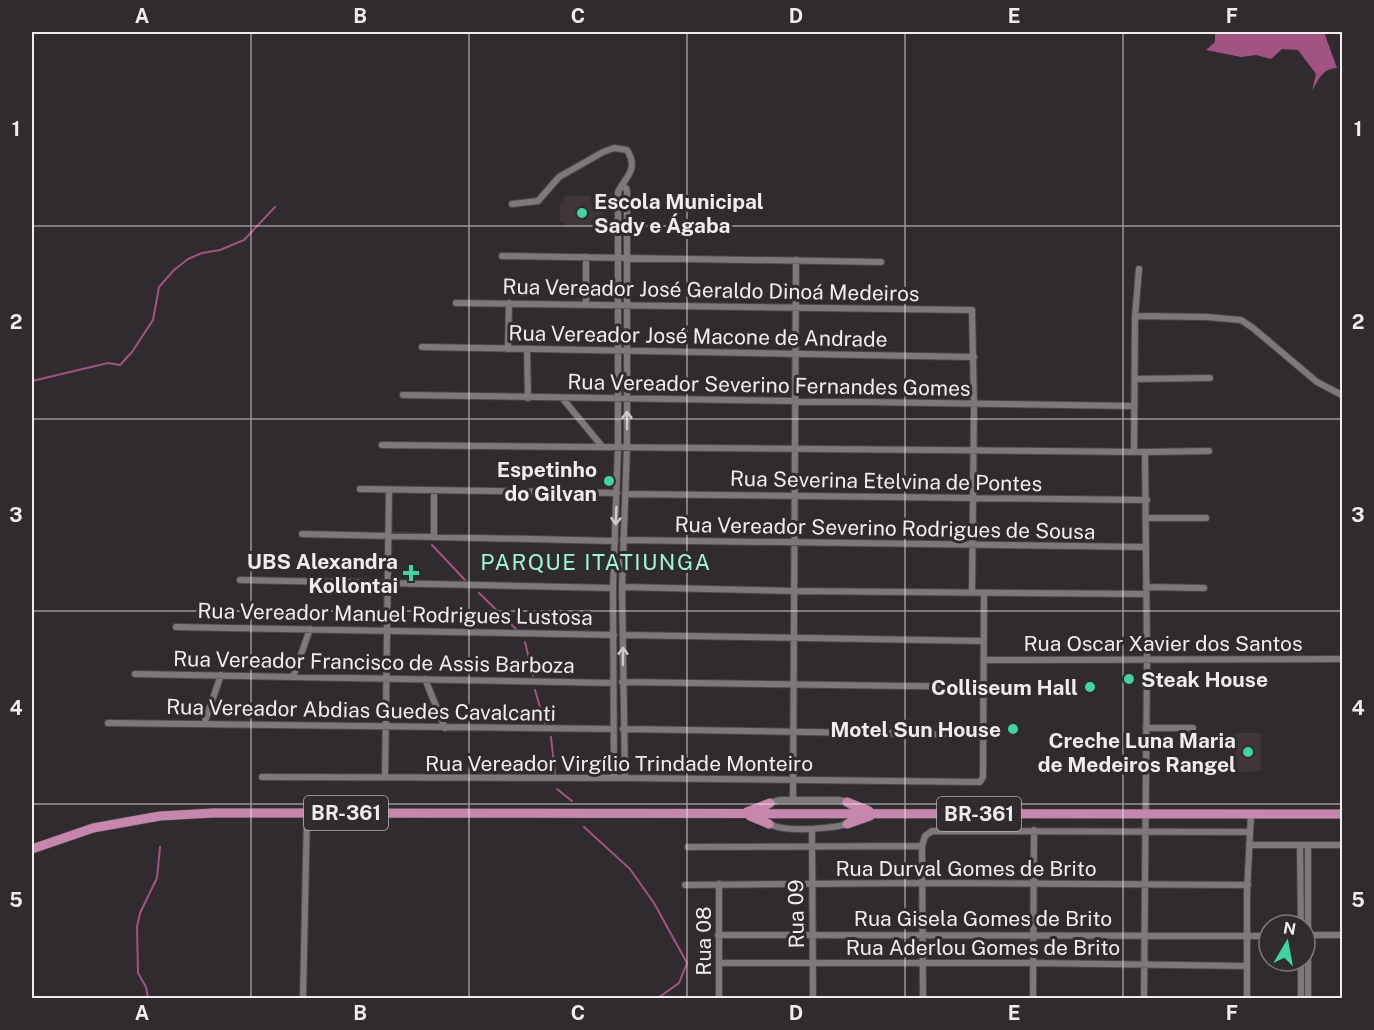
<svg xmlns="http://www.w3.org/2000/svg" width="1374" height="1030" font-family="'Public Sans',sans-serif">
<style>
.built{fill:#40353b}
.water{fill:#a35381}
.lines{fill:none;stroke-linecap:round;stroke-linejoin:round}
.stream{stroke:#a35381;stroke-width:2}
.street-casing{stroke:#4c484a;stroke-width:8}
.primary-casing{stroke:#4c484a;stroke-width:10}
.street{stroke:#7d787a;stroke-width:6}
.primary{stroke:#c786ab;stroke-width:9}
.oneway{stroke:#cecacb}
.grid{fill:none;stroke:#f0edee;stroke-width:1.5;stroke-opacity:0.55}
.poi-dot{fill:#3fd4a2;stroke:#302b2e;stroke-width:2}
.labels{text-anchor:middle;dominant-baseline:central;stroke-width:6;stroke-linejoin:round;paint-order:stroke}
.shield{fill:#302b2e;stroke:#b6b3b4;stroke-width:1.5}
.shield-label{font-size:20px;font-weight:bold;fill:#f0edee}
.poi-label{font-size:21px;font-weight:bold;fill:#f0edee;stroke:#302b2e;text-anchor:end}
.street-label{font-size:21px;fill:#f0edee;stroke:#302b2e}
.neighbourhood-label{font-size:22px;letter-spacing:1.5px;fill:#9df6d1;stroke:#302b2e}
.neatline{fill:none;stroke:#f0edee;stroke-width:2}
.grid-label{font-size:20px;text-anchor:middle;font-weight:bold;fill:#f0edee}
</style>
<rect width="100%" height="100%" fill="#302b2e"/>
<path class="built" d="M564,196h27v8h12v18h-12v5h-27v-5l-4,-1v-18h4z
M1235,733h26v38l-25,1z"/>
<path class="water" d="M1215,32h109l13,36c-15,1 -18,11 -25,23l4,-17 -18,-24 -16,-1 -11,10 -15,-4 -15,2 -35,-7 9,-8z"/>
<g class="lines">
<path class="stream" d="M32,381l76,-18 12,2 12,-13 21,-32 6,-33 15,-17 14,-11 14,-6 18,-3 24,-10 31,-33
M432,545l33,35
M479,593l38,37
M525,642l8,34
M535,690l10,34
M551,737l4,36
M557,789l15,12
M584,827l46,42 24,34 33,60 -8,20 -21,15
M148,998l-2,-11 -8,-14 -1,-46 3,-14 17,-35 3,-31"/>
<g class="street-casing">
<path id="street" d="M623,187l3,1 1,4v254l-5,141 3,191
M512,204l26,-3 21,-24 44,-25 11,-4 13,2c12,20 -1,26 -9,42v254l-5,142 1,190
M502,256l379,6
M586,257v47
M456,303l516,7 2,94 -2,189
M1135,316l72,1 34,3 12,8 64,54 25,13
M422,347l552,10
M508,349l1,-46
M527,350l1,48
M1135,379l75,-1
M403,395l731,11
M563,399l38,46
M382,445l763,7 64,-1
M1134,452l1,-136 4,-47
M360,489l257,4
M625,494l522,6
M1146,518h60
M302,534l313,7
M434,537v-47
M623,540l523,7
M240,580l373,8
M622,587l172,4 352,3
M1146,587l58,1
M176,627l438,8
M623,635l360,6
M984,660l358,-1
M135,674l478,9
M293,677l17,-48
M425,679l20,49
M622,682l361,5
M108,723l506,6
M204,724l17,-49
M1146,728h47
M623,729l360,6
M262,777l363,1 355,4 3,-5 1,-184
M385,778l4,-288
M779,800h60c15,2 16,14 8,24 -14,5 -108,15 -77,-21z
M793,800l3,-540
M812,829l1,169
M1249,845h93
M1300,845l1,80
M688,847l234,-1
M719,884v114
M685,885l238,-2 325,2
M718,935l551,1
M1307,935h35
M1301,961v37
M719,963h314l214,3
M303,998l4,-185
M923,998l-1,-152 3,-10 7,-5 318,1
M1033,998l1,-168
M1144,998l3,-340 -2,-206
M1247,998v-107l4,-77
M1308,998v-153"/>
</g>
<g class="primary-casing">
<path id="primary" d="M847,802l22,9
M747,812l23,-9
M750,816l19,8
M847,824l23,-8
M32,849l61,-21 67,-12 53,-3c377,-2 753,1 1129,1"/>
</g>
<use href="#street" class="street"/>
<use href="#primary" class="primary"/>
</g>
<defs><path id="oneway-shaft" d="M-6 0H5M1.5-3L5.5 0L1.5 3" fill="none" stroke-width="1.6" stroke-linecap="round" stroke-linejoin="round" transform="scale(1.5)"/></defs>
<g class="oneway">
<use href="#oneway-shaft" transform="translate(627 420) rotate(-90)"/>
<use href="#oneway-shaft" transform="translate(616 516) rotate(93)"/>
<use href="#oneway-shaft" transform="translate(623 656) rotate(-89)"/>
</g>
<path class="grid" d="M251,32v966M469,32v966M687,32v966M905,32v966M1123,32v966M32,226h1310M32,419h1310M32,611h1310M32,804h1310"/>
<g class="poi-dot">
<circle cx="582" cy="213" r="6"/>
<circle cx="609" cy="481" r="6"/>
<path d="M408 564h6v6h6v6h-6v6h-6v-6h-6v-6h6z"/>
<circle cx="1129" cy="679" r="6"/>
<circle cx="1090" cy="687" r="6"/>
<circle cx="1013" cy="729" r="6"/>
<circle cx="1248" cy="752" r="6"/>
</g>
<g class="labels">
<g class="shield">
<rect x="304" y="796" width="84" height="34" rx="4.5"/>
<rect x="937" y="797" width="84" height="34" rx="4.5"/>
</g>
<g class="shield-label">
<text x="346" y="813">BR-361</text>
<text x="979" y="814">BR-361</text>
</g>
<g class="poi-label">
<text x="594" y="201" text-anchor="start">Escola Municipal<tspan x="594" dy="24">Sady e Ágaba</tspan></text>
<text x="597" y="469">Espetinho<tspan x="597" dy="24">do Gilvan</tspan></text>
<text x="398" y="561">UBS Alexandra<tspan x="398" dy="24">Kollontai</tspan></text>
<text x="1141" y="679" text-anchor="start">Steak House</text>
<text x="1078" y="687">Colliseum Hall</text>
<text x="1001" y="729">Motel Sun House</text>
<text x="1236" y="740">Creche Luna Maria<tspan x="1236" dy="24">de Medeiros Rangel</tspan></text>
</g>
<g class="street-label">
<text transform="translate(711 290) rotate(1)">Rua Vereador José Geraldo Dinoá Medeiros</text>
<text transform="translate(698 336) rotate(1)">Rua Vereador José Macone de Andrade</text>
<text transform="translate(769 385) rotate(1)">Rua Vereador Severino Fernandes Gomes</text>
<text transform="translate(886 481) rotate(1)">Rua Severina Etelvina de Pontes</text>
<text transform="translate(885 528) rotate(1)">Rua Vereador Severino Rodrigues de Sousa</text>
<text transform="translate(395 614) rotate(1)">Rua Vereador Manuel Rodrigues Lustosa</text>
<text x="1163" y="643">Rua Oscar Xavier dos Santos</text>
<text transform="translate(374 662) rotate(1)">Rua Vereador Francisco de Assis Barboza</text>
<text transform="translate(361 710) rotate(1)">Rua Vereador Abdias Guedes Cavalcanti</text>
<text x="619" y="763">Rua Vereador Virgílio Trindade Monteiro</text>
<text x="966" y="868">Rua Durval Gomes de Brito</text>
<text transform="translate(796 914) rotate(-91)">Rua 09</text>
<text x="983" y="918">Rua Gisela Gomes de Brito</text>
<text transform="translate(703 941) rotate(-90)">Rua 08</text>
<text x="983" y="947">Rua Aderlou Gomes de Brito</text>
</g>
<g class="neighbourhood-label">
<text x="596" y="562">PARQUE ITATIUNGA</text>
</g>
</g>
<rect width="1374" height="1030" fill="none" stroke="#302b2e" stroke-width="66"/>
<g transform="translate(1287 943) rotate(10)"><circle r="28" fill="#302b2e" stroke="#7d797b" stroke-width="1.5"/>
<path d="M0-4.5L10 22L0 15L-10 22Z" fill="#3fd4a2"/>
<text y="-9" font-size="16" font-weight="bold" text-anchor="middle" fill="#f0edee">N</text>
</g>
<rect x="33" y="33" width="1308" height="964" class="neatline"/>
<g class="grid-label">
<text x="142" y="23">A</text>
<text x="360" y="23">B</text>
<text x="578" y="23">C</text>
<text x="796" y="23">D</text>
<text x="1014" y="23">E</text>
<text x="1232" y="23">F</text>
<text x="16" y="136">1</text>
<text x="1358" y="136">1</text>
<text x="16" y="329">2</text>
<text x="1358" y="329">2</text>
<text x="16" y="522">3</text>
<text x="1358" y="522">3</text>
<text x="16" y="715">4</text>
<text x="1358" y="715">4</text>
<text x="16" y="907">5</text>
<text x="1358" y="907">5</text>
<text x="142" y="1020">A</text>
<text x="360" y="1020">B</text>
<text x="578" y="1020">C</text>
<text x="796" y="1020">D</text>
<text x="1014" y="1020">E</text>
<text x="1232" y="1020">F</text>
</g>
</svg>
